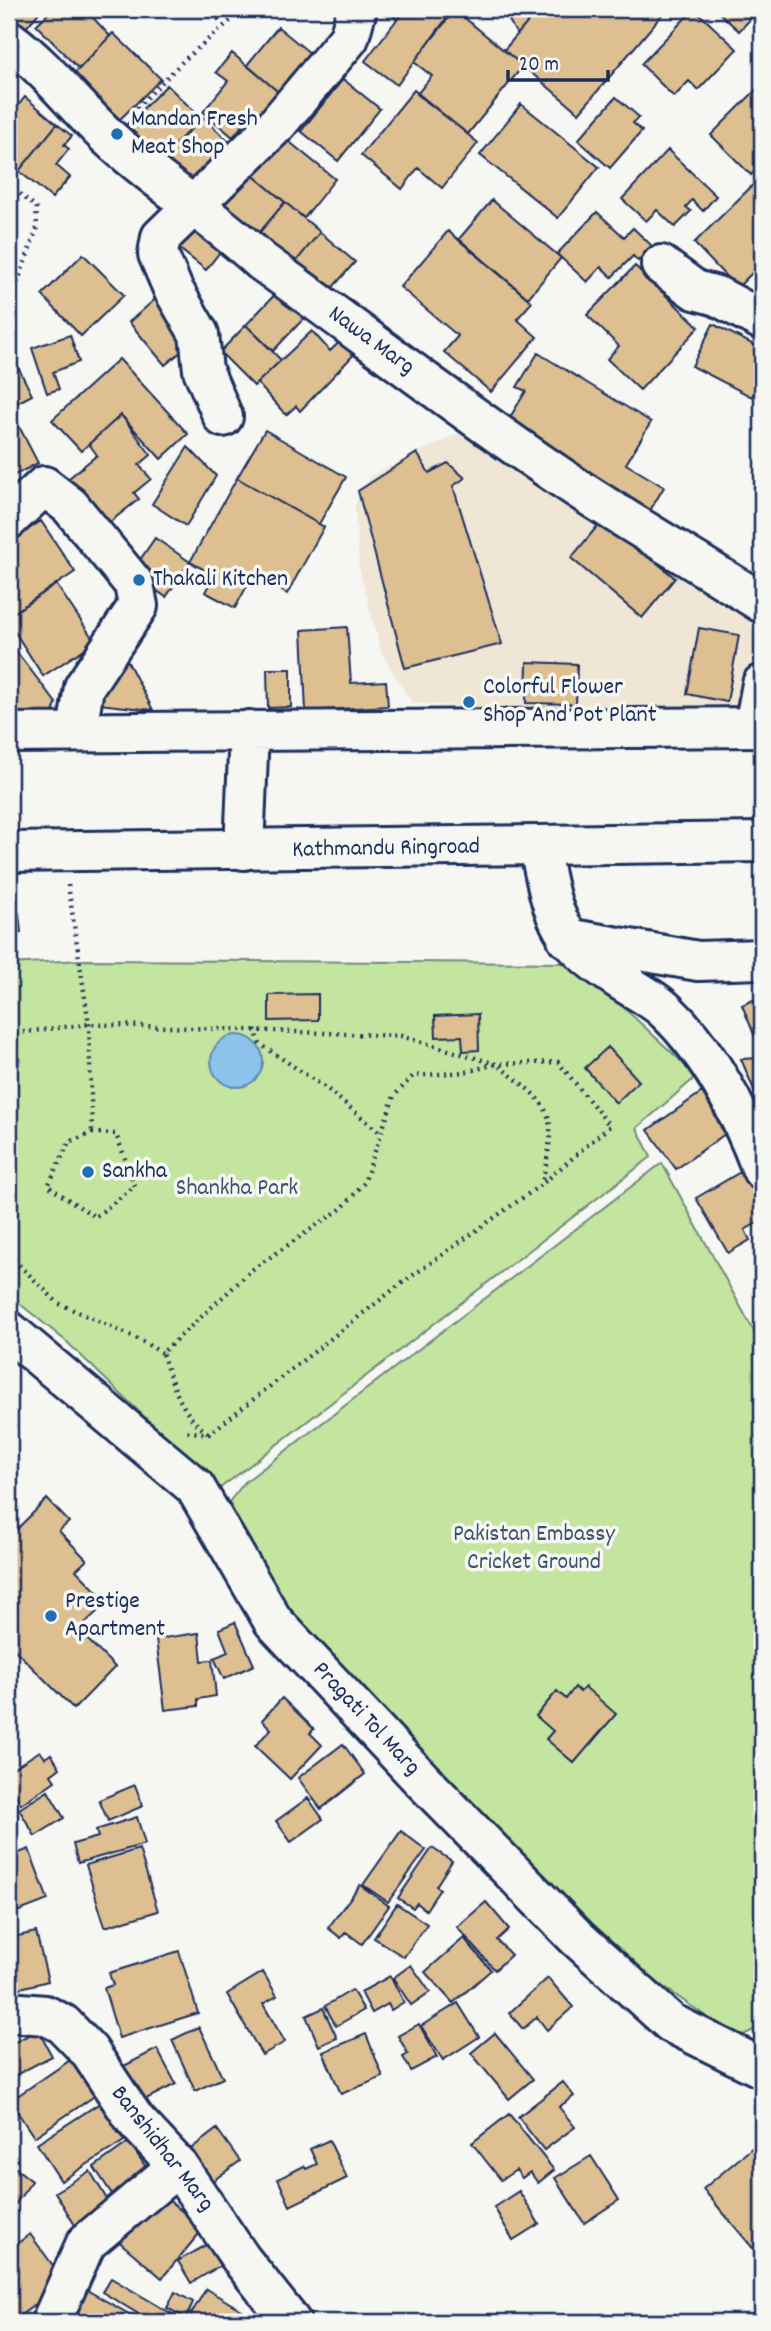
<svg xmlns="http://www.w3.org/2000/svg" width="771" height="2331" font-family="Dekko,sans-serif">
<style>
.built{fill:#efe6d5}
.green{fill:#c3e59f;stroke:#6f8a7e;stroke-width:2}
.water{fill:#8cc3ea;stroke:#5f88b2;stroke-width:2}
.building{fill:#debf91;stroke:#1b2f5e;stroke-width:2}
.lines{fill:none;stroke-linecap:round;stroke-linejoin:round}
.minor-casing{stroke:#1b2f5e;stroke-width:44}
.major-casing{stroke:#1b2f5e;stroke-width:44}
.highway-casing{stroke:#1b2f5e;stroke-width:44}
.path{stroke:#1b2f5e;stroke-width:4.5;stroke-dasharray:2 5;stroke-linecap:butt}
.minor{stroke:#f6f6f2;stroke-width:38}
.major{stroke:#f6f6f2;stroke-width:38}
.highway{stroke:#f6f6f2;stroke-width:38}
.poi-dot{fill:#1f6fb2;stroke:#f6f6f2;stroke-width:2.5}
.labels{text-anchor:middle;dominant-baseline:central;stroke-width:7;stroke-linejoin:round;paint-order:stroke}
.poi-label{font-size:24px;fill:#1b2f5e;stroke:#f6f6f2;text-anchor:start}
.street-label{font-size:24px;fill:#1b2f5e;stroke:#f6f6f2}
.park-label{font-size:24px;fill:#3d536b;stroke:#f6f6f2}
</style>
<rect width="100%" height="100%" fill="#f6f6f2"/>
<filter id="ink" filterUnits="userSpaceOnUse"><feTurbulence type="fractalNoise" baseFrequency=".0143" numOctaves="2"/><feDisplacementMap in="SourceGraphic" scale="14" xChannelSelector="R" yChannelSelector="G"/><feConvolveMatrix kernelMatrix="1 2 1 2 8 2 1 2 1" color-interpolation-filters="sRGB"/></filter>
<g filter="url(#ink)">
<path class="built" d="M471,427l221,155 57,34 13,49 -22,45 -159,10 -82,-11 -87,-6 -31,-51 -22,-85 -4,-62 16,-29z"/>
<path class="green" d="M82,960l494,3 121,113 -60,52 14,29 -432,332 -152,-147 -58,-47v-331z
M662,1163l100,183v680l-25,12 -129,-90 -320,-335 -45,-70 -14,-41 16,-20z"/>
<path class="water" d="M211 1061a26 26 0 1 1 52 0a26 26 0 1 1-52 0Z
M9,1048l11,11 -5,21 -6,4z"/>
<path class="building" d="M9,9h33l-23,27 -10,-9z
M53,9h32l25,27 -31,33 -43,-44z
M212,9h21l-15,11z
M387,9h18l-8,11z
M405,9h35l9,6 -52,70 -32,-24z
M503,9h36l-22,26z
M539,9h128l-88,104 -75,-63z
M694,9l43,40 -39,41 -9,-9 -15,16 -33,-33z
M715,9h45l-21,22z
M455,10l68,56 -55,68 -51,-40 15,-18 -18,-14z
M278,27l32,26 -22,25 -5,18 -36,-31z
M113,33l48,46 -51,50 -44,-47z
M232,53l51,43 -28,32 -9,-7 -13,16 -30,-25 25,-31 -12,-9z
M343,79l37,30 -42,52 -37,-30z
M762,84v80l-11,11 -40,-40z
M167,85l34,33 -47,48 -36,-33z
M414,90l64,53 -36,45 -24,-20 -16,21 -41,-34z
M25,97l32,27 -38,47 -10,-9v-45z
M616,97l23,20 -6,6 9,8 -32,37 -32,-28z
M521,104l78,63 -41,51 -78,-63z
M203,117l35,34 -50,49 -34,-34z
M57,124l15,12 -8,9 5,4 -13,16 14,12 -18,21 -33,-27z
M281,135l54,44 -31,39 -54,-45z
M668,150l48,46 -13,15 -11,-11 -6,7 5,4 -16,16 -18,-17 -11,11 -24,-22z
M243,167l42,35 -31,37 -42,-35z
M755,183l7,7v73l-25,25 -43,-45z
M492,200l69,58 -33,40 -69,-59z
M285,202l35,30 -29,36 -37,-29z
M597,212l27,25 9,-9 19,18 -14,15 -5,-5 -21,21 -11,-10 -14,15 -30,-28z
M195,213l34,27 -23,30 -35,-28z
M448,231l84,71 -15,17 20,18 -46,55 -47,-40 14,-16 -58,-49z
M320,232l35,30 -28,32 -33,-30z
M83,254l41,41 -43,41 -39,-41z
M635,266l64,61 -59,63 -33,-31 12,-13 -32,-31z
M282,287l27,26 -36,38 -27,-26z
M160,295l36,44 -31,26 -36,-43z
M713,324l49,25v27l-10,21 -60,-31z
M246,325l35,35 -27,26 -34,-34z
M312,331l18,20 19,-18 13,13 -62,65 -4,-5 -10,9 -29,-32z
M70,335l9,27 -26,10 6,17 -12,4 -15,-45z
M9,349l23,46 -23,12z
M538,353l113,69 -25,42 38,23 -19,32 -144,-87 25,-41 -9,-4z
M119,359l69,75 -27,25 -40,-44 -40,36 -29,-31z
M9,407l29,56 -29,15z
M121,415l30,40 -12,10 12,14 -17,14 5,6 -38,30 -38,-46 34,-28 -8,-11z
M265,430l81,47 -27,47 -82,-46z
M188,447l28,29 -30,50 -34,-22z
M417,453l12,20 19,-10 17,15 -12,8 49,158 -97,24 -47,-177z
M237,478l87,49 -37,67 -34,-19 -18,33 -30,-16 9,-17 -24,-13z
M604,518l71,60 -33,40 -71,-60z
M41,521l34,51 -66,44v-74z
M155,538l35,24 -24,35 -35,-24z
M56,584l39,58 -52,34 -34,-53v-7z
M347,627l4,56 35,-2 2,25 -82,5 -4,-81z
M699,628l40,7 -12,67 -40,-8z
M9,642l47,61 -5,18 -42,-1z
M121,649l32,61 -64,-7z
M527,662l50,2 -1,40 -50,-1z
M267,669h24v38l-23,1z
M9,913h10l2,20 -12,1z
M318,994v26l-49,1v-26z
M762,996v52l-2,1 -18,-44z
M478,1014l1,36 -16,1 -1,-15 -26,1 -1,-21z
M608,1047l31,34 -23,22 -31,-35z
M762,1058v51l-21,-50z
M702,1092l27,39 -53,38 -28,-39z
M749,1167l13,23v30l-17,10 5,10 -22,13 -32,-55z
M47,1499l22,23 -10,9 28,29 -11,10 31,32 -29,28 37,37 -41,42 -65,-65v-107z
M235,1622l19,43 -30,14 -10,-21 14,-6 -9,-23z
M199,1633l3,28 10,-1 4,36 -18,3v7l-33,4 -9,-71z
M575,1687l5,5 5,-5 31,27 -42,49 -28,-24 7,-8 -17,-15 21,-25 9,8z
M282,1698l32,31 -4,4 12,12 -32,34 -35,-33 16,-17 -9,-9z
M343,1744l22,30 -44,35 -23,-31z
M40,1751l5,7 6,-4 9,14 -9,7 4,6 -34,23 -12,-20v-13z
M135,1785l8,21 -35,15 -9,-21z
M48,1791l16,27 -29,18 -16,-27z
M308,1798l15,21 -32,23 -15,-21z
M9,1801l9,15 -9,6z
M137,1817l8,27 -67,19 -5,-19 25,-7 -2,-7z
M401,1831l25,19 -38,52 -25,-17z
M432,1848l20,13 -16,25 4,3 -14,21 -9,-7 -4,5 -15,-10z
M29,1849l19,51 -39,15v-58z
M139,1849l19,62 -53,16 -19,-62z
M360,1885l29,21 -27,38 -16,-12 -5,6 -13,-10z
M486,1902l23,27 -12,11 14,15 -16,15 -38,-43z
M397,1904l30,20 -23,33 -30,-19z
M36,1932l12,49 -39,10v-53z
M464,1938l27,32 -38,33 -28,-31z
M179,1951l19,62 -79,25 -15,-50 9,-3 -4,-12z
M411,1965l19,27 -19,13 -18,-27z
M263,1972l14,24 -14,8 22,38 -23,13 -35,-61z
M390,1976l14,26 -13,8 -3,-6 -16,9 -11,-21z
M548,1978l25,29 -26,23 -10,-13 -14,12 -14,-16z
M352,1990l12,20 -28,16 -11,-20z
M458,2003l21,34 -36,23 -22,-34z
M323,2008l14,30 -18,8 -13,-30z
M419,2024l18,33 -26,14 -8,-14 5,-3 -10,-18z
M199,2027l24,51 -28,13 -23,-51z
M38,2030l14,26 -38,20 -5,-10v-21z
M495,2033l38,46 -24,20 -38,-46z
M366,2034l17,43 -42,17 -18,-42z
M157,2049l19,35 -36,18 -18,-35z
M72,2059l24,36 -62,42 -24,-36z
M563,2082l11,14 -15,11 16,20 -31,23 -26,-33z
M100,2103l24,38 -63,40 -24,-37z
M509,2114l45,56 -16,13 -8,-11 -8,6 -6,-8 -15,10 -29,-37z
M217,2129l23,32 -37,27 -23,-31z
M329,2140l18,38 -57,28 -12,-27 26,-13 2,3 11,-5 -7,-15z
M129,2142l27,40 -36,24 -26,-39z
M762,2146v113l-59,-70 50,-42 4,4z
M591,2156l28,44 -35,23 -29,-45z
M9,2163l23,18 -23,32z
M90,2171l27,45 -35,21 -27,-45z
M158,2191l45,38 -41,49 -45,-38z
M519,2191l20,33 -26,16 -19,-33z
M30,2234l35,48 -48,36 -8,-11v-57z
M208,2244l12,22 -29,17 -13,-22z
M111,2278l61,36 -5,8h-15l-50,-30z
M78,2285l65,37h-85z
M206,2289l56,33h-76z
M175,2292l18,10 -7,16 -19,-10z"/>
<g class="lines">
<g class="minor-casing">
<path id="minor" d="M9,40c38,28 65,65 99,97 48,45 105,79 153,124 103,74 202,151 307,221 64,43 130,80 194,121
M661,265l34,25 22,6 45,24
M223,417l-20,-47 -4,-36 -26,-45 -15,-35 3,-17 116,-113 72,-86 8,-29
M9,519l35,-33 26,20 64,78 4,22 -54,81 -7,44
M754,727l8,-43
M9,733l753,-6
M539,847c15,70 15,90 78,131 16,11 36,20 49,33 45,43 74,101 96,159
M244,850l5,-120
M567,938l131,23 64,-2
M9,1331l186,156 78,134 150,160 154,157 94,85 91,45
M51,2322l35,-79 92,-77"/>
</g>
<g class="major-casing">
<path id="major" d="M9,2012l36,3 18,9 26,27 46,69 43,46 63,93 50,63"/>
</g>
<g class="highway-casing">
<path id="highway" d="M9,852l753,-10"/>
</g>
<path class="path" d="M132,113l52,-53 60,-51
M9,185l27,22 1,21 -28,79
M68,885l21,139 3,109
M255,1029l5,15 66,44 56,46
M9,1034l80,-10 312,12 95,28 62,-2 52,64 -68,58 -144,102 -189,148 -25,-3
M92,1133l24,1 19,52 -40,31 -47,-31 21,-44z
M9,1255l49,48 80,36 24,14
M9,1288l10,8
M208,1433c-27,-18 -36,-50 -46,-80l91,-84 89,-61 22,-25 30,-87 19,-20 52,-4 31,-8c58,44 62,47 46,119"/>
<use href="#minor" class="minor"/>
<use href="#major" class="major"/>
<use href="#highway" class="highway"/>
</g>
</g>
<g class="poi-dot">
<circle cx="117" cy="134" r="7"/>
<circle cx="139" cy="580" r="7"/>
<circle cx="469" cy="702" r="7"/>
<circle cx="88" cy="1172" r="7"/>
<circle cx="51" cy="1616" r="7"/>
</g>
<g class="labels">
<g class="poi-label">
<text x="131" y="120">Mandan Fresh<tspan x="131" dy="28">Meat Shop</tspan></text>
<text x="153" y="580">Thakali Kitchen</text>
<text x="483" y="688">Colorful Flower<tspan x="483" dy="28">Shop And Pot Plant</tspan></text>
<text x="102" y="1172">Sankha</text>
<text x="65" y="1602">Prestige<tspan x="65" dy="28">Apartment</tspan></text>
</g>
<g class="street-label">
<text transform="translate(371 341) rotate(36)">Nawa Marg</text>
<text transform="translate(386 849) rotate(-1)">Kathmandu Ringroad</text>
<text transform="translate(366 1719) rotate(47)">Pragati Tol Marg</text>
<text transform="translate(162 2149) rotate(52)">Banshidhar Marg</text>
</g>
<g class="park-label">
<text x="237" y="1189">Shankha Park</text>
<text x="534" y="1535">Pakistan Embassy<tspan x="534" dy="28">Cricket Ground</tspan></text>
</g>
</g>
<rect width="771" height="2331" fill="none" stroke="#f6f6f2" stroke-width="35"/>
<rect x="18" y="18" width="736" height="2296" fill="none" stroke="#1b2f5e" stroke-width="2.5" filter="url(#ink)"/>
<path d="M508 70v10h100v-10" fill="none" stroke="#1b2f5e" stroke-width="3.5"/>
<text x="519" y="70" font-size="21" fill="#1b2f5e" stroke="#f6f6f2" stroke-width="5" paint-order="stroke">20 m</text>
</svg>
